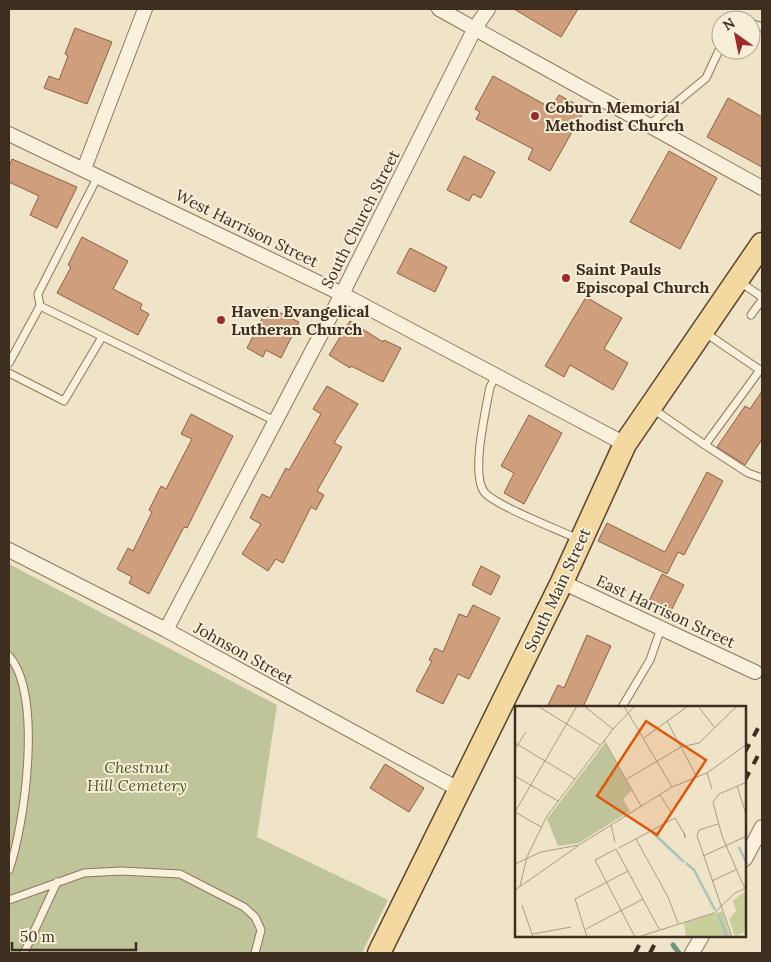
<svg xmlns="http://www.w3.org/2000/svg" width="771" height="962" font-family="Lora,serif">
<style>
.cemetery{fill:#bfc49a}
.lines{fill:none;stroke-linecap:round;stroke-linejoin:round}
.stream{stroke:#6f938a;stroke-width:5}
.building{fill:#cf9f7d;stroke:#8d5f41}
.lane-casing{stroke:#8d765c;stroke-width:9}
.street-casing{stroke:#8d765c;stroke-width:16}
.primary-casing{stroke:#5b4430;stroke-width:25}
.lane{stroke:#faf1dc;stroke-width:7}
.street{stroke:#faf1dc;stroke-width:14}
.primary{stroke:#f3d9a0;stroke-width:22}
.rail{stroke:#3d2e20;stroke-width:4;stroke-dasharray:9 9;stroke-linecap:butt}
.poi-dot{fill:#9e2a2b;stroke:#f7eed8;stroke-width:2}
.labels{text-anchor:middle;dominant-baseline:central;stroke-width:4;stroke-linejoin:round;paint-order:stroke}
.poi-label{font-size:16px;font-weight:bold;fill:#3d2e20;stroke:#f7eed8;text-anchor:start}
.street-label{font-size:16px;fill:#3d2e20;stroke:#f7eed8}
.park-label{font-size:16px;font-style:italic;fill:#4d5a26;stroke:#f7eed8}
.inset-river{fill:none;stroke:#a9c4bc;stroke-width:2.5}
.inset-road{fill:none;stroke:#a89b85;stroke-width:1}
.view{fill:#df570d;fill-opacity:0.15;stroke:#df570d;stroke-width:2.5}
.inset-edge{fill:none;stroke:#3d2e20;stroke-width:2.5}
</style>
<rect width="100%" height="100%" fill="#f0e4c8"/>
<path class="cemetery" d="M9,564l268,141 -20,132 131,63 -26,53h-353z"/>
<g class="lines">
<path class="stream" d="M673,945l6,8"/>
</g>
<path class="building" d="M514,9h64l-17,28z
M75,28l37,14 -25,62 -43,-16 5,-12 10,4 9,-24 -3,-2z
M493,76l58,32 8,-13 26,14 -35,62 -22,-12 5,-10 -57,-30 4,-7 -5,-3z
M728,98l34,19v50l-55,-30z
M669,151l48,27 -37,71 -50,-27z
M464,156l31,16 -14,26 -8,-4 -4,7 -22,-11z
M12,159l65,28 -20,41 -27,-13 9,-19 -30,-14v-15z
M82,237l46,24 -15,28 29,15 -2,5 9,5 -11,21 -81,-42 14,-26 -3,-2z
M410,248l37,19 -12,25 -38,-19z
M586,297l36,21 -18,31 24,14 -15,27 -43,-25 -6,12 -19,-11z
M268,307l31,15 -18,36 -15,-8 -3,7 -16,-9z
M350,321l33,21 1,-2 17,8 -18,34 -32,-16 -1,2 -21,-13z
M327,386l31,18 -24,39 8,4 -25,44 7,4 -8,15 -5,-3 -28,56 -7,-4 -8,12 -26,-17 19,-30 -11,-6 12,-24 8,4 16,-30 3,2 32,-56 -8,-5z
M762,391v48l-17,26 -28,-18 28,-41 5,3z
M191,414l42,22 -46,92 -3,-1 -35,67 -20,-11 3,-6 -15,-8 11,-21 5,3 19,-39 -3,-2 12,-24 5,3 26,-50 -11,-5z
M529,415l33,18 -38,71 -20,-11 10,-20 -13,-7z
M707,472l16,9 -39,74 -6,-3 -11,22 -69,-33 9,-18 58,29z
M481,566l19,10 -9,19 -19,-10z
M662,574l22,11 -13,26 -22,-10z
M473,605l27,13 -31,61 -11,-5 -15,30 -27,-13 16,-30 -3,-1 6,-12 8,4 16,-38 8,3z
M587,635l24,11 -28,61h-36l11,-22 6,3z
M385,764l39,24 -15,24 -39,-24z"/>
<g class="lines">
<g class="lane-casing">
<path id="lane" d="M751,23l11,4
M649,125l57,-47 15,-32
M98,176l-60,118 2,12 235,115
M740,282l22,15
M751,315l11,-15
M9,363l31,-57
M9,373l55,28 38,-64
M496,376l-6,11c-4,22 -20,89 -5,106 14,14 72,36 93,46
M653,409l52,36 55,-75 -56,-38
M705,445l43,28 14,5
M9,656c34,38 16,168 0,214
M622,707l28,-47 11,-32
M9,900l75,-27 37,-2 59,3 64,33 11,10 6,13 -6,23
M24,953l33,-71"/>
</g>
<g class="street-casing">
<path id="street" d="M439,9l323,179
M9,134l333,160 283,150
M84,169l61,-160
M9,550l157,80 294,160
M562,582l193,90
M166,630l176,-336 133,-266 13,-19
M745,859l17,-32
M692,953l10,-17"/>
</g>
<g class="primary-casing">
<path id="primary" d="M379,953l183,-371 63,-138 137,-200"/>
</g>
<use href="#lane" class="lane"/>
<use href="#street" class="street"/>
<use href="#primary" class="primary"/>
<path class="rail" d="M745,752l17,-31
M745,780l17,-32
M635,953l9,-17
M650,953l9,-17"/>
</g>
<g class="poi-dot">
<circle cx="535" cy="116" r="5"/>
<circle cx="566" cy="278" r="5"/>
<circle cx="221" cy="320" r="5"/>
</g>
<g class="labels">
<g class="poi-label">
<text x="545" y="107">Coburn Memorial<tspan x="545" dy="18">Methodist Church</tspan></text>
<text x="576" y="269">Saint Pauls<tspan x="576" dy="18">Episcopal Church</tspan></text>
<text x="231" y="311">Haven Evangelical<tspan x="231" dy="18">Lutheran Church</tspan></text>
</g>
<g class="street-label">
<text transform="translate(360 219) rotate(-63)">South Church Street</text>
<text transform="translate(247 228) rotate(26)">West Harrison Street</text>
<text transform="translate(557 590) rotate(-65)">South Main Street</text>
<text transform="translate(666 611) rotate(25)">East Harrison Street</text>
<text transform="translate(244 653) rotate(29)">Johnson Street</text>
</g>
<g class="park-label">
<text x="137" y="767">Chestnut<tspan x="137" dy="18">Hill Cemetery</tspan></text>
</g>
</g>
<g transform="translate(515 706)">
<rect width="231" height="231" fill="#f0e4c8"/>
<path d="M231,185v40l-11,6 -6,-18 7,-8 -3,-11zM207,205l9,26h-45l-2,-14z" fill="#c9cf9b"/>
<path d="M90,37l27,47 -9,9 7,12 -51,32 -21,3 -11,-27z" fill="#bfc49a"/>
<path class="inset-river" d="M137,126l32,30M224,141l8,17M171,157l8,7 21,40M203,208l9,23"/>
<path class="inset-road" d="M23,0l62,39M69,0l29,23M109,0l48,81M183,0l17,22M152,15l30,56M129,32l44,-32M89,34l37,66M0,37l60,36M0,43l11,-17M192,67l5,16M0,70l43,25M112,73l54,-32 18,-4 38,-37M222,80l10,31M145,89l11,17M0,106l62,-106M0,106l26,15M203,118l-19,6 -2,6 35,101M96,119l4,17M121,133l32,58 10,26M104,142l56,-30 10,17v3l-1,-5M188,150l44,-20M0,158l26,-12 38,-7 93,-58 35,-14 40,-29M197,175l25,-12M5,180l7,-29 20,-41 66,-87 22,-23M230,183l-23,-53 -9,-34 6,-8 28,-12M0,184l63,-44M7,199l11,32M71,223l57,-30M18,228l38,-7M72,231l-12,-38 53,-28M120,231l-40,-77 21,-11 43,80M123,231l76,-24 21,-20 11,-5"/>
<path class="view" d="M131,15l60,39 -49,75 -60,-39z"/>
<rect width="231" height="231" class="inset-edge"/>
</g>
<rect width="771" height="962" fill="none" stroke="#3d2e20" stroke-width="20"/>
<g transform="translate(736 35) rotate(327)"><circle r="24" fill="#f7eed8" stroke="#ada18e"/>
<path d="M0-4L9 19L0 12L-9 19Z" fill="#9e2a2b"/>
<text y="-8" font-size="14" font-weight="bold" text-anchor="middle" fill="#3d2e20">N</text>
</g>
<path d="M12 942v8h124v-8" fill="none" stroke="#3d2e20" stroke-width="2.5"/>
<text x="20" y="942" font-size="15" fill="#3d2e20" stroke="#f7eed8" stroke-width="4" paint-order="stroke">50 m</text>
</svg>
